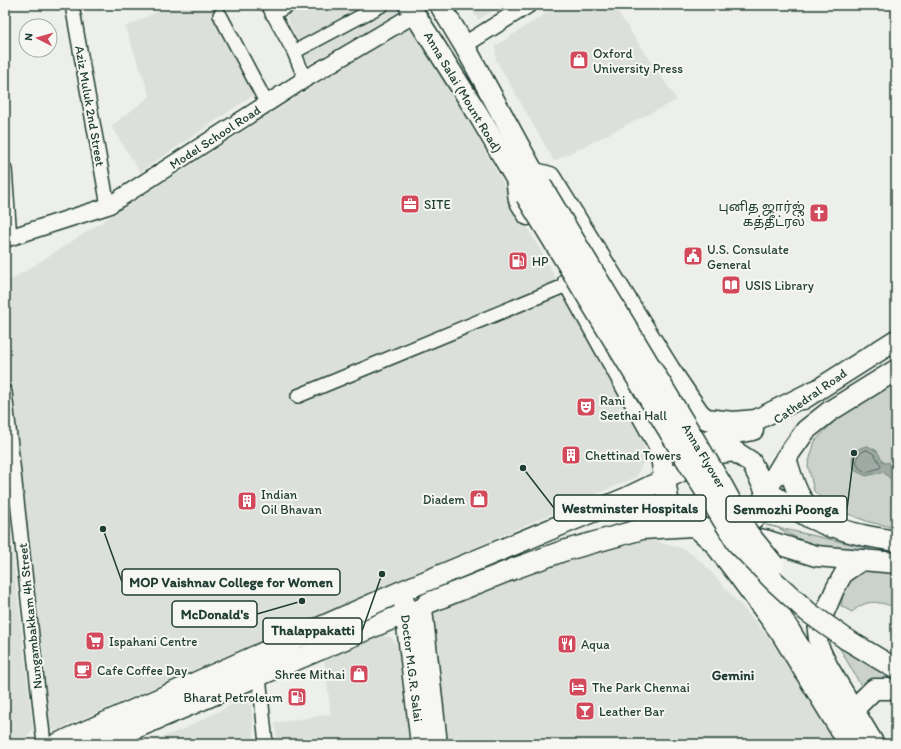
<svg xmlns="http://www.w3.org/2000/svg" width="901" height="749" font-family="Itim,'Noto Sans Tamil',sans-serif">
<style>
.built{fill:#dce0db}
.green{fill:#cbd2cc;stroke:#758880}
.water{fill:#9faaa4;stroke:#6c7e77}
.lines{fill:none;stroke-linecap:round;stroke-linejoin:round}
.shore{stroke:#526961;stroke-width:1}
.minor-casing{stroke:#1f3d34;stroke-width:16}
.tertiary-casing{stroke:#1f3d34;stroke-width:19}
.secondary-casing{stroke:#1f3d34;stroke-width:21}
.primary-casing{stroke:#1f3d34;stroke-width:23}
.minor{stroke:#f6f6f2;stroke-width:13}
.tertiary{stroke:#f6f6f2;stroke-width:16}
.secondary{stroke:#f6f6f2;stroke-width:18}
.primary{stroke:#f6f6f2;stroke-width:20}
.primary-bridge-casing{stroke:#1f3d34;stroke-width:23;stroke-linecap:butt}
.primary-bridge{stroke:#f6f6f2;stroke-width:20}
.labels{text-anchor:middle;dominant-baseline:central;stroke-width:4;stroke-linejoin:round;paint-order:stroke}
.poi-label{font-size:13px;fill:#1f3d34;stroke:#f6f6f2;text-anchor:start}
.street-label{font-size:13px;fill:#1f3d34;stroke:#f6f6f2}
.neighbourhood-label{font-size:14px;font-weight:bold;fill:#1f3d34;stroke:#f6f6f2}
.leader{fill:none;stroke:#1f3d34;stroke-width:1.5}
.callout-dot{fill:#1f3d34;stroke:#f6f6f2;stroke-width:1.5}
.callout{fill:#f6f6f2;stroke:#1f3d34;stroke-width:1.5}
.callout-label{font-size:14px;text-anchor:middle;font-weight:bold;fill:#1f3d34}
</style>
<rect width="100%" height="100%" fill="#edefea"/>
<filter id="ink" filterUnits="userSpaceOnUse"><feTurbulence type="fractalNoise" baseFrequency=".025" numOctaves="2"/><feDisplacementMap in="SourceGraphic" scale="8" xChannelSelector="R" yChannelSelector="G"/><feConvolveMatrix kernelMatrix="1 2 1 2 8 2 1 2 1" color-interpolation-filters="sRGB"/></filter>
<g filter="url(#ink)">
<path class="built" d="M171,5h42l45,87 -118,80 -29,-46 39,-30 -25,-69z
M281,5h116l6,10 -95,49z
M469,5h34l-25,15z
M559,5h54l64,95 -123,61 -58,-101 -1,-14z
M409,25l9,5 226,407 1,22 -9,18 -582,254 -6,-5 -43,-388v-54z
M5,488l28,241 -8,12 -11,3h-9z
M632,535l53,14 19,15 65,73 69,107h-395l-15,-123 13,-14 136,-54z
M374,635l17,2 9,13 12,94h-135l-2,-21 56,-9 -7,-55z
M250,695l5,49h-113l40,-14z"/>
<path class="green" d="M896,378v150l-27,-6 -39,-15 -16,-16 -6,-26 7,-24 32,-33z
M766,525l103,23 2,5h-46l-49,-26z
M865,568l31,5v34c-19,-5 -28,-9 -44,5l-11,-6 5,-29z
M834,638l62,38v5l-32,10z"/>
<path class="water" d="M868,446l9,5 7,12 12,-1v16l-4,2 -9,-8 -17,4 -10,-5c-8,-11 -2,-24 12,-25z"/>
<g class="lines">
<path class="shore" d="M867,450l7,4 7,11 -1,3 -14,4 -7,-4c-5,-8 -2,-16 8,-18z"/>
<g class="minor-casing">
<path id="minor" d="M72,5l36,201
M268,5l26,47 11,27
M272,14l17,-9
M220,15l47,89
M294,52l88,-47
M5,169l5,69
M5,392l39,352
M298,396l271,-112
M259,676l7,68"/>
</g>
<g class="tertiary-casing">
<path id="tertiary" d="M464,45l64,-40
M5,239l103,-33 197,-127 110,-65"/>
</g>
<g class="secondary-casing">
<path id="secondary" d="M865,559l-21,14 -9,16 -18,42 2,15 10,21 46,77
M747,560l114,184"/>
</g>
<g class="primary-casing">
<path id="primary" d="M409,5l69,109 45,77
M440,5l24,40 76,139
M532,172l18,5 120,193 29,43 7,6 27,3 23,-2 58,-29
M516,179l3,21 9,15
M568,282l91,164 10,58 44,38 23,30 45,61 68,111
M803,399l93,-59
M682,450l37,-14 34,-6
M786,458c4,13 8,29 15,40 23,34 58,37 95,43
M741,536l24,4 51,16 80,7
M404,601l17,143
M422,609l15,135
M846,639l50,30
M855,708l19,-19h22
M57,744l345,-153 224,-93 93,-45 15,-2 17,11 15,29 44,27 21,9
M98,744l308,-131 16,-4 6,-6 85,-34 50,-18 79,-22 50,-3 39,9 28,-21 7,-23 20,-33 20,-28 24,-19 66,-41"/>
</g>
<use href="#minor" class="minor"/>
<use href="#tertiary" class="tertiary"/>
<use href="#secondary" class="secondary"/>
<use href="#primary" class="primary"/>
<g class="primary-bridge-casing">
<path id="primary-bridge" d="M541,185l182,302 25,46 26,32
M526,196l211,347 37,38 34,31 38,27"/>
</g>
<use href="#primary-bridge" class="primary-bridge"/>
</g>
</g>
<defs>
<g id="shop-square" transform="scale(1)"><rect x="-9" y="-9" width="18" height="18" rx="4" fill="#d1495b" stroke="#f6f6f2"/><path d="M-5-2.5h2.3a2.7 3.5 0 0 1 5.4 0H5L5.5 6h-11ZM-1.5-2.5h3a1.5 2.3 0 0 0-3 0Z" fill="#fff"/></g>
<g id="office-square" transform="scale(1)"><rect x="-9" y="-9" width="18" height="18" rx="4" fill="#d1495b" stroke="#f6f6f2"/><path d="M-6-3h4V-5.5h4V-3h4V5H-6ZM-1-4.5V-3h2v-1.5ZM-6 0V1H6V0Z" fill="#fff"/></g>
<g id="church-square" transform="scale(1)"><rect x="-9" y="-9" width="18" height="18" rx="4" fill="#d1495b" stroke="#f6f6f2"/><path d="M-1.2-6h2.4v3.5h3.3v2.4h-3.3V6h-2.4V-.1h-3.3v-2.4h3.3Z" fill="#fff"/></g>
<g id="civic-square" transform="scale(1)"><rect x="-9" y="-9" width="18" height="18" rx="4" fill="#d1495b" stroke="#f6f6f2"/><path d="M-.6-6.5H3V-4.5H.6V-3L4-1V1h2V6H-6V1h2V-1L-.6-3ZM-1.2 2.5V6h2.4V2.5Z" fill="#fff"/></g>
<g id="fuel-square" transform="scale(1)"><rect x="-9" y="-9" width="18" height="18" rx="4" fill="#d1495b" stroke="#f6f6f2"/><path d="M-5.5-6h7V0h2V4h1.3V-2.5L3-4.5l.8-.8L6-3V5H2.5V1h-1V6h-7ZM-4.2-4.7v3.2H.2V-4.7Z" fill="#fff"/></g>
<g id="library-square" transform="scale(1)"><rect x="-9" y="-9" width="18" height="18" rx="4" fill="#d1495b" stroke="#f6f6f2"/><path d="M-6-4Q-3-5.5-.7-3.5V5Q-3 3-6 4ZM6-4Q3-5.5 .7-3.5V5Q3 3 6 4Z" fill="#fff"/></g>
<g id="theatre-square" transform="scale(1)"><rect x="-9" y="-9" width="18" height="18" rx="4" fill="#d1495b" stroke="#f6f6f2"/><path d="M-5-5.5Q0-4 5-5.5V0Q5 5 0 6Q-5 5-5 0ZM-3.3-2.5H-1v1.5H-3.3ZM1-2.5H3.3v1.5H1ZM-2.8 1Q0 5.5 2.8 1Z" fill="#fff"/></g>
<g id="building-square" transform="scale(1)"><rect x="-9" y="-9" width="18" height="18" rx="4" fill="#d1495b" stroke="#f6f6f2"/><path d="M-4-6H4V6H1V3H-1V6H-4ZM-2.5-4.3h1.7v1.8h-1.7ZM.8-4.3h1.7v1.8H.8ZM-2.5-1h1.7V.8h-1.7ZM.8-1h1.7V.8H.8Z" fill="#fff"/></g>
<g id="supermarket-square" transform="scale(1)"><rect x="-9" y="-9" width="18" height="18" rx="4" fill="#d1495b" stroke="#f6f6f2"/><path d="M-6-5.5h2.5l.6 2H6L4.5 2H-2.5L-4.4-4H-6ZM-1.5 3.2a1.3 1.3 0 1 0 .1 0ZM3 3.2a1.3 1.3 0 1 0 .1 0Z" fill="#fff"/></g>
<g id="restaurant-square" transform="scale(1)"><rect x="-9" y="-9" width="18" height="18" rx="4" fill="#d1495b" stroke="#f6f6f2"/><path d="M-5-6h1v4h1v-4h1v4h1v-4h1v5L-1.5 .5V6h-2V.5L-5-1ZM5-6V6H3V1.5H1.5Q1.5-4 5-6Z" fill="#fff"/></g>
<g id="cafe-square" transform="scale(1)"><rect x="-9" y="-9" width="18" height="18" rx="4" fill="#d1495b" stroke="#f6f6f2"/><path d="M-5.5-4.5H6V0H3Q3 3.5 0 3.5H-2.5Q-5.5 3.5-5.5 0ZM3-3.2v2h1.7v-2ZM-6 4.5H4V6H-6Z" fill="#fff"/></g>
<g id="hotel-square" transform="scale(1)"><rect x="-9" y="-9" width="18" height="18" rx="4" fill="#d1495b" stroke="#f6f6f2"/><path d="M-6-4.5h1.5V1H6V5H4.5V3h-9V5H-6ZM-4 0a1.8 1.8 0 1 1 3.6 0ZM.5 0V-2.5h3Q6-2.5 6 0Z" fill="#fff"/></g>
<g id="bar-square" transform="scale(1)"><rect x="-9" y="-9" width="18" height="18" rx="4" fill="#d1495b" stroke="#f6f6f2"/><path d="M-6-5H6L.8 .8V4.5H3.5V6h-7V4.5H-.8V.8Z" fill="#fff"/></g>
</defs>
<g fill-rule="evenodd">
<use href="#shop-square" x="579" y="60"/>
<use href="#office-square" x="410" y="204"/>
<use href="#church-square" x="819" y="213"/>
<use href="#civic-square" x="693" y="256"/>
<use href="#fuel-square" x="518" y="261"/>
<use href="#library-square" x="731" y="285"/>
<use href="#theatre-square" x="586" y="407"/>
<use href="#building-square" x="571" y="455"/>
<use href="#shop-square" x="479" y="499"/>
<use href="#building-square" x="247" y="501"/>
<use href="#supermarket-square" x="95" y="641"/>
<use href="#restaurant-square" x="567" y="644"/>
<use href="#cafe-square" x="83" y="670"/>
<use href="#shop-square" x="359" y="674"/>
<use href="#hotel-square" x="578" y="687"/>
<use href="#fuel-square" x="297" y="697"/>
<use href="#bar-square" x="585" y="711"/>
</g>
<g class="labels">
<g class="poi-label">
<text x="593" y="53">Oxford<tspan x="593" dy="15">University Press</tspan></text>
<text x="424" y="204">SITE</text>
<text x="805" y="206" text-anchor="end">புனித ஜார்ஜ்<tspan x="805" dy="15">கத்தீட்ரல்</tspan></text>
<text x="707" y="249">U.S. Consulate<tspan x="707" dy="15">General</tspan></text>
<text x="532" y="261">HP</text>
<text x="745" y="285">USIS Library</text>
<text x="600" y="400">Rani<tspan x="600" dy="15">Seethai Hall</tspan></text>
<text x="585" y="455">Chettinad Towers</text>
<text x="261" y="494">Indian<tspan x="261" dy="15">Oil Bhavan</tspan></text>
<text x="465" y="499" text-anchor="end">Diadem</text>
<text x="109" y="641">Ispahani Centre</text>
<text x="581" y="644">Aqua</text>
<text x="97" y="670">Cafe Coffee Day</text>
<text x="345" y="674" text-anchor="end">Shree Mithai</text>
<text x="592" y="687">The Park Chennai</text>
<text x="283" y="697" text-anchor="end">Bharat Petroleum</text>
<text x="599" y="711">Leather Bar</text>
</g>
<g class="street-label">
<text transform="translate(463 92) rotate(59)">Anna Salai (Mount Road)</text>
<text transform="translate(90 106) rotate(80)">Aziz Muluk 2nd Street</text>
<text transform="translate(215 137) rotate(-33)">Model School Road</text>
<text transform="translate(810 396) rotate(-35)">Cathedral Road</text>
<text transform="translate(704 456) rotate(59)">Anna Flyover</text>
<text transform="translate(30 616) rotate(-96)">Nungambakkam 4h Street</text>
<text transform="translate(412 668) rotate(83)">Doctor M.G.R. Salai</text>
</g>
<g class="neighbourhood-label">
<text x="733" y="675">Gemini</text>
</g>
</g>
<path class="leader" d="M523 468L554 508M854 453L847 509M103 529L122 582M302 601L257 614M382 574L362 631"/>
<g class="callout-dot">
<circle cx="523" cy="468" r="4"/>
<circle cx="854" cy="453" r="4"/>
<circle cx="103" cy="529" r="4"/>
<circle cx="302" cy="601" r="4"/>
<circle cx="382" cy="574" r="4"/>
</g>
<g class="callout">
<rect x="554" y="495" width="152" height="26" rx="4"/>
<rect x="726" y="496" width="121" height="26" rx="4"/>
<rect x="122" y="569" width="218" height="26" rx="4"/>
<rect x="172" y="601" width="85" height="26" rx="4"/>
<rect x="263" y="618" width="99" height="26" rx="4"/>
</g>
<g class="callout-label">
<text x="630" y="513">Westminster Hospitals</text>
<text x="786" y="514">Senmozhi Poonga</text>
<text x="231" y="587">MOP Vaishnav College for Women</text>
<text x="215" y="619">McDonald's</text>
<text x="313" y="635">Thalappakatti</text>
</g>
<rect width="901" height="749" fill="none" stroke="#f6f6f2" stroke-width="20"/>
<rect x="10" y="10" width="881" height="729" fill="none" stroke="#1f3d34" stroke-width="1.5" filter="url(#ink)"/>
<g transform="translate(38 38) rotate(276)"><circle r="19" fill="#f6f6f2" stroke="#a0aca6"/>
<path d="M0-3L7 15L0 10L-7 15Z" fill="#d1495b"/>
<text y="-6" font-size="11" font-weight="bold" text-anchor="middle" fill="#1f3d34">N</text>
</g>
</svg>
